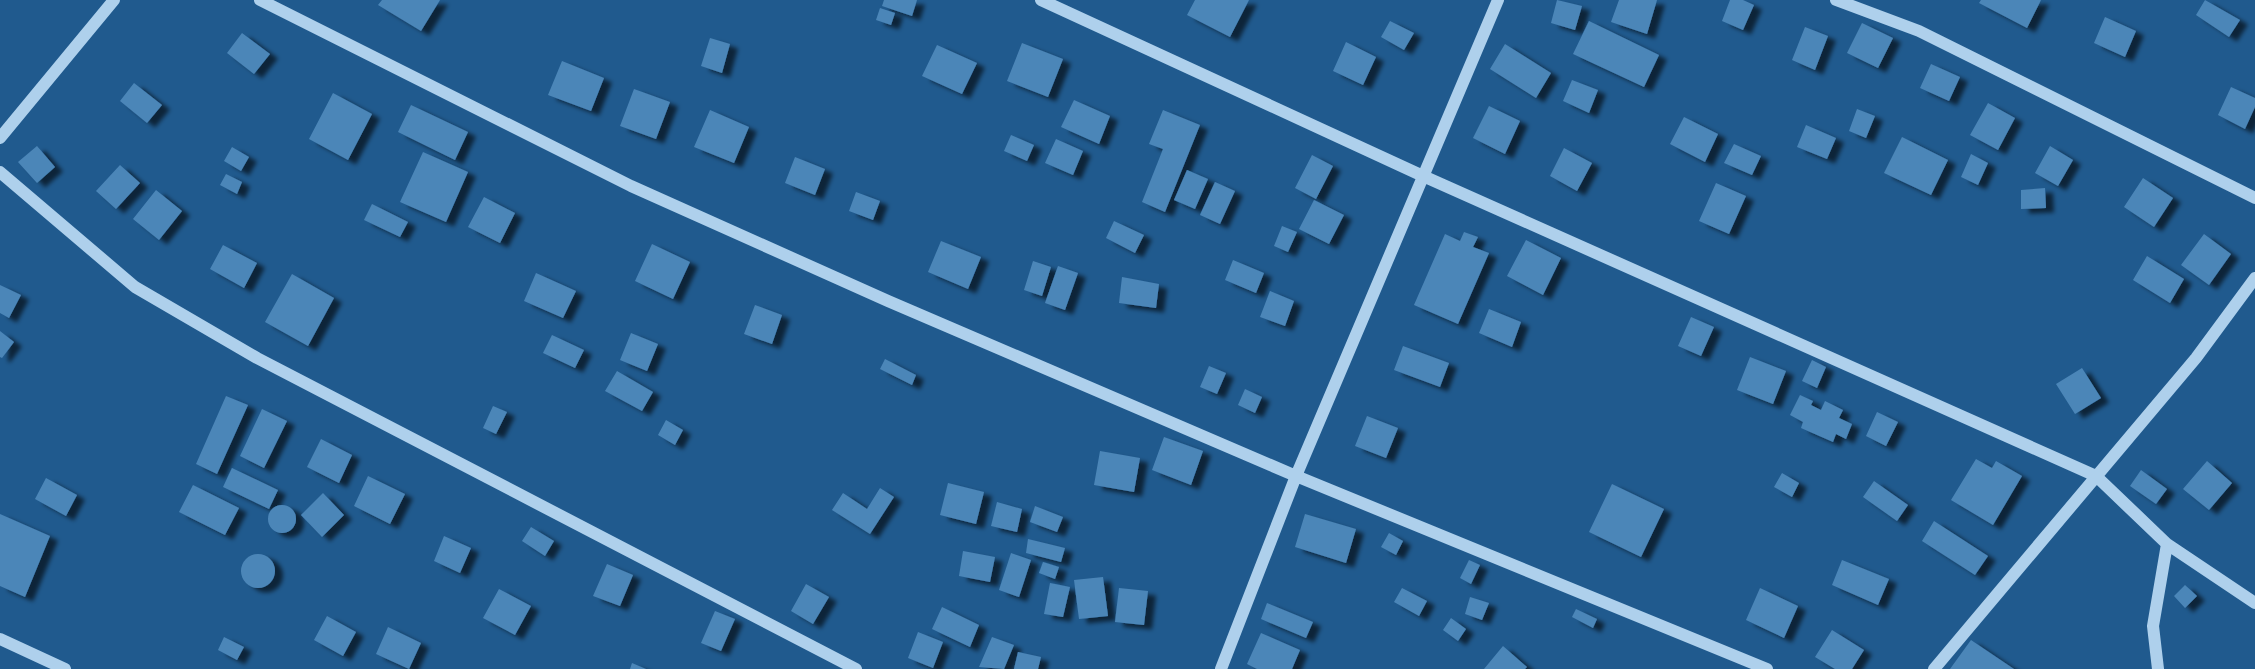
<svg xmlns="http://www.w3.org/2000/svg" width="2255" height="669" font-family="Jost,sans-serif">
<style>
.building{fill:#4c86b8;filter:url(#shadow)}
.lines{fill:none;stroke-linecap:round;stroke-linejoin:round}
.minor{stroke:#aed0ec;stroke-width:12}
</style>
<defs>
<filter id="shadow"><feDropShadow dx="8" dy="4.5" stdDeviation="2" flood-color="#0009"/></filter>
</defs>
<rect width="100%" height="100%" fill="#205a8e"/>
<path class="building" d="M382,0h58l-19,31 -43,-26z
M884,0h33l-5,16 -30,-10z
M1195,0h54l-19,37 -43,-22z
M1557,0l25,6 -7,24 -24,-7z
M1619,0h38l-10,34 -36,-12z
M1730,0h13l11,5 -11,25 -21,-9z
M1981,0h60l-14,28 -48,-25z
M2205,0l35,20 -11,17 -33,-22z
M880,8l15,5 -4,12 -15,-5z
M2105,17l31,14 -11,26 -31,-14z
M1390,21l24,12 -10,17 -23,-13z
M1589,21l70,34 -15,32 -71,-33z
M1862,23l31,15 -15,30 -31,-15z
M1805,27l23,9 -13,34 -23,-10z
M242,33l28,21 -16,20 -27,-21z
M710,38l20,6 -8,29 -21,-7z
M1346,42l30,15 -13,28 -30,-14z
M1022,43l41,16 -15,38 -41,-16z
M1505,44l46,29 -15,25 -46,-29z
M937,45l40,18 -15,31 -40,-18z
M562,61l42,17 -13,33 -43,-16z
M1931,64l29,13 -11,24 -29,-13z
M1572,80l26,10 -9,23 -26,-12z
M134,83l28,22 -15,18 -27,-22z
M2231,87l24,11v9l-10,22 -27,-14z
M634,89l36,13 -14,37 -36,-13z
M333,93l39,21 -24,46 -39,-21z
M1074,100l36,16 -11,28 -38,-17z
M1988,103l27,15 -17,32 -28,-15z
M411,105l57,27 -13,28 -57,-28z
M1489,106l31,15 -15,33 -32,-16z
M1857,109l18,7 -9,22 -17,-7z
M710,110l39,17 -15,36 -40,-16z
M1163,110l37,15 -35,87 -23,-10 21,-53 -14,-5z
M1684,117l34,17 -13,28 -35,-18z
M1806,125l30,13 -9,21 -30,-12z
M1011,135l23,10 -7,16 -23,-10z
M1902,137l46,23 -17,35 -47,-22z
M1056,139l27,12 -10,24 -28,-12z
M1734,144l27,12 -9,19 -28,-12z
M37,146l18,21 -18,16 -19,-21z
M2050,146l23,14 -15,26 -23,-13z
M232,147l17,10 -8,14 -17,-10z
M1564,148l28,15 -15,28 -27,-15z
M423,152l45,20 -22,50 -46,-20z
M1971,154l17,9 -10,22 -17,-8z
M1312,155l21,11 -17,33 -21,-11z
M795,157l30,12 -10,26 -30,-12z
M120,165l20,18 -24,26 -20,-18z
M1187,170l21,9 -13,30 -21,-9z
M226,174l16,8 -5,12 -17,-9z
M2143,178l30,20 -19,29 -30,-20z
M1215,182l20,9 -15,33 -20,-9z
M1716,183l30,13 -17,38 -30,-13z
M2045,188l1,20 -25,1v-19z
M156,190l26,21 -23,29 -26,-21z
M856,192l24,9 -7,19 -24,-9z
M484,197l31,16 -15,30 -32,-16z
M1314,200l30,15 -15,29 -30,-15z
M372,204l36,18 -8,15 -36,-17z
M1114,221l30,14 -9,18 -29,-15z
M1282,226l15,6 -9,20 -14,-6z
M1464,232l14,5 -5,10 16,6 -31,71 -44,-19 31,-71 15,7z
M2204,234l27,20 -22,31 -28,-20z
M1526,240l35,18 -18,37 -36,-19z
M941,241l40,16 -13,32 -40,-17z
M652,244l38,18 -17,37 -38,-18z
M223,245l34,18 -13,25 -34,-19z
M2147,256l37,23 -14,24 -37,-23z
M1233,260l31,13 -8,20 -31,-13z
M1033,261l18,6 -9,29 -18,-6z
M1058,266l20,7 -13,37 -20,-7z
M536,273l40,18 -13,27 -39,-17z
M292,274l42,24 -26,48 -43,-24z
M1122,277l37,7 -3,24 -37,-5z
M0,285l21,10 -12,23 -9,-5z
M1270,291l24,10 -9,25 -25,-9z
M755,305l27,10 -10,29 -28,-10z
M1489,309l32,13 -9,25 -33,-14z
M1691,317l23,10 -13,29 -23,-10z
M0,331l14,11 -12,16 -2,-1z
M631,333l27,11 -11,27 -27,-11z
M552,335l32,15 -9,18 -32,-15z
M1403,346l46,17 -9,24 -46,-17z
M1750,357l36,14 -13,33 -36,-14z
M885,359l31,16 -4,10 -32,-16z
M1812,360l14,7 -9,21 -15,-7z
M1209,366l17,7 -9,21 -17,-7z
M2082,368l19,30 -26,16 -19,-30z
M617,371l36,21 -11,19 -37,-20z
M1245,389l17,8 -7,16 -17,-8z
M1800,395l13,6 -2,4 10,5 4,-9 18,9 -4,8 13,6 -6,15 -10,-5 -3,8 -32,-14 2,-6 -13,-7z
M226,396l22,9 -31,69 -21,-10z
M493,406l14,6 -11,22 -13,-6z
M262,409l25,12 -23,47 -24,-12z
M1877,412l21,10 -12,24 -20,-10z
M1367,416l31,12 -12,30 -31,-12z
M666,420l17,10 -8,15 -17,-10z
M1164,437l39,14 -12,34 -39,-15z
M321,439l31,16 -13,28 -32,-16z
M1100,451l40,7 -6,34 -40,-7z
M1976,459l16,9 4,-7 26,15 -29,49 -42,-25z
M2207,461l25,22 -23,27 -26,-21z
M232,468l46,22 -9,19 -46,-22z
M2141,470l26,19 -11,15 -26,-18z
M1782,473l17,10 -7,14 -18,-10z
M368,476l37,18 -15,30 -36,-18z
M46,478l31,17 -11,21 -31,-17z
M1874,481l34,24 -11,16 -34,-24z
M948,483l36,9 -8,32 -36,-9z
M1612,484l52,25 -23,48 -52,-25z
M193,485l46,23 -14,27 -46,-23z
M880,488l14,9 -24,37 -38,-24 11,-17 24,16z
M323,493l21,22 -22,22 -21,-22z
M997,502l25,7 -5,23 -26,-6z
M268 519a14 14 0 1 1 28 0a14 14 0 1 1-28 0Z
M1035,506l28,11 -6,15 -27,-10z
M0,514l50,22 -25,61 -25,-11z
M1305,514l51,15 -10,34 -51,-16z
M1934,521l54,35 -13,19 -53,-34z
M531,527l23,14 -9,15 -23,-15z
M1389,533l14,8 -7,14 -15,-8z
M444,536l27,12 -11,25 -26,-12z
M1028,539l37,9 -4,14 -35,-9z
M963,551l32,6 -5,25 -31,-6z
M1011,553l20,7 -12,37 -20,-7z
M241 571a17 17 0 1 1 34 0a17 17 0 1 1-34 0Z
M1469,560l11,5 -9,19 -11,-6z
M1842,560l47,19 -11,26 -46,-20z
M1043,562l16,5 -4,12 -16,-6z
M607,564l26,11 -13,31 -27,-10z
M1103,577l5,39 -29,3 -5,-39z
M1050,583l20,4 -7,30 -19,-3z
M806,584l23,13 -16,27 -22,-13z
M2185,585l12,11 -12,12 -11,-12z
M1119,588l29,3 -4,34 -29,-3z
M1402,588l25,13 -8,15 -25,-14z
M1760,588l38,18 -14,32 -38,-18z
M499,589l32,17 -16,29 -32,-17z
M1470,597l19,6 -7,17 -17,-6z
M1267,603l46,19 -7,16 -45,-19z
M942,607l37,18 -9,22 -38,-18z
M1576,609l21,10 -4,9 -21,-11z
M715,611l20,8 -14,32 -20,-8z
M327,616l29,16 -13,24 -29,-16z
M1451,618l15,11 -8,12 -15,-11z
M388,627l33,16 -12,26 -33,-15z
M1832,630l32,20 -12,19h-17l-20,-12z
M918,632l25,10 -10,26 -25,-10z
M1261,633l39,17 -8,19h-35l-10,-5z
M224,637l20,10 -7,13 -19,-10z
M992,637l22,8 -10,24 -25,-2z
M1971,640l43,29h-64z
M1503,646l24,21 -2,2h-41z
M1018,652l23,5 -3,12h-24z
M632,663l14,6h-16z"/>
<g class="lines">
<path class="minor" d="M260,0l371,186 257,115 408,175 471,193
M1041,0l382,176 673,300 71,68 88,59
M1836,0l83,31 336,167
M0,138l114,-138
M0,172l135,115 122,71 599,311
M0,639l65,30
M1221,669l75,-193 202,-476
M1934,669l262,-311 59,-80
M2158,669l-5,-43 14,-82"/>
</g>
</svg>
